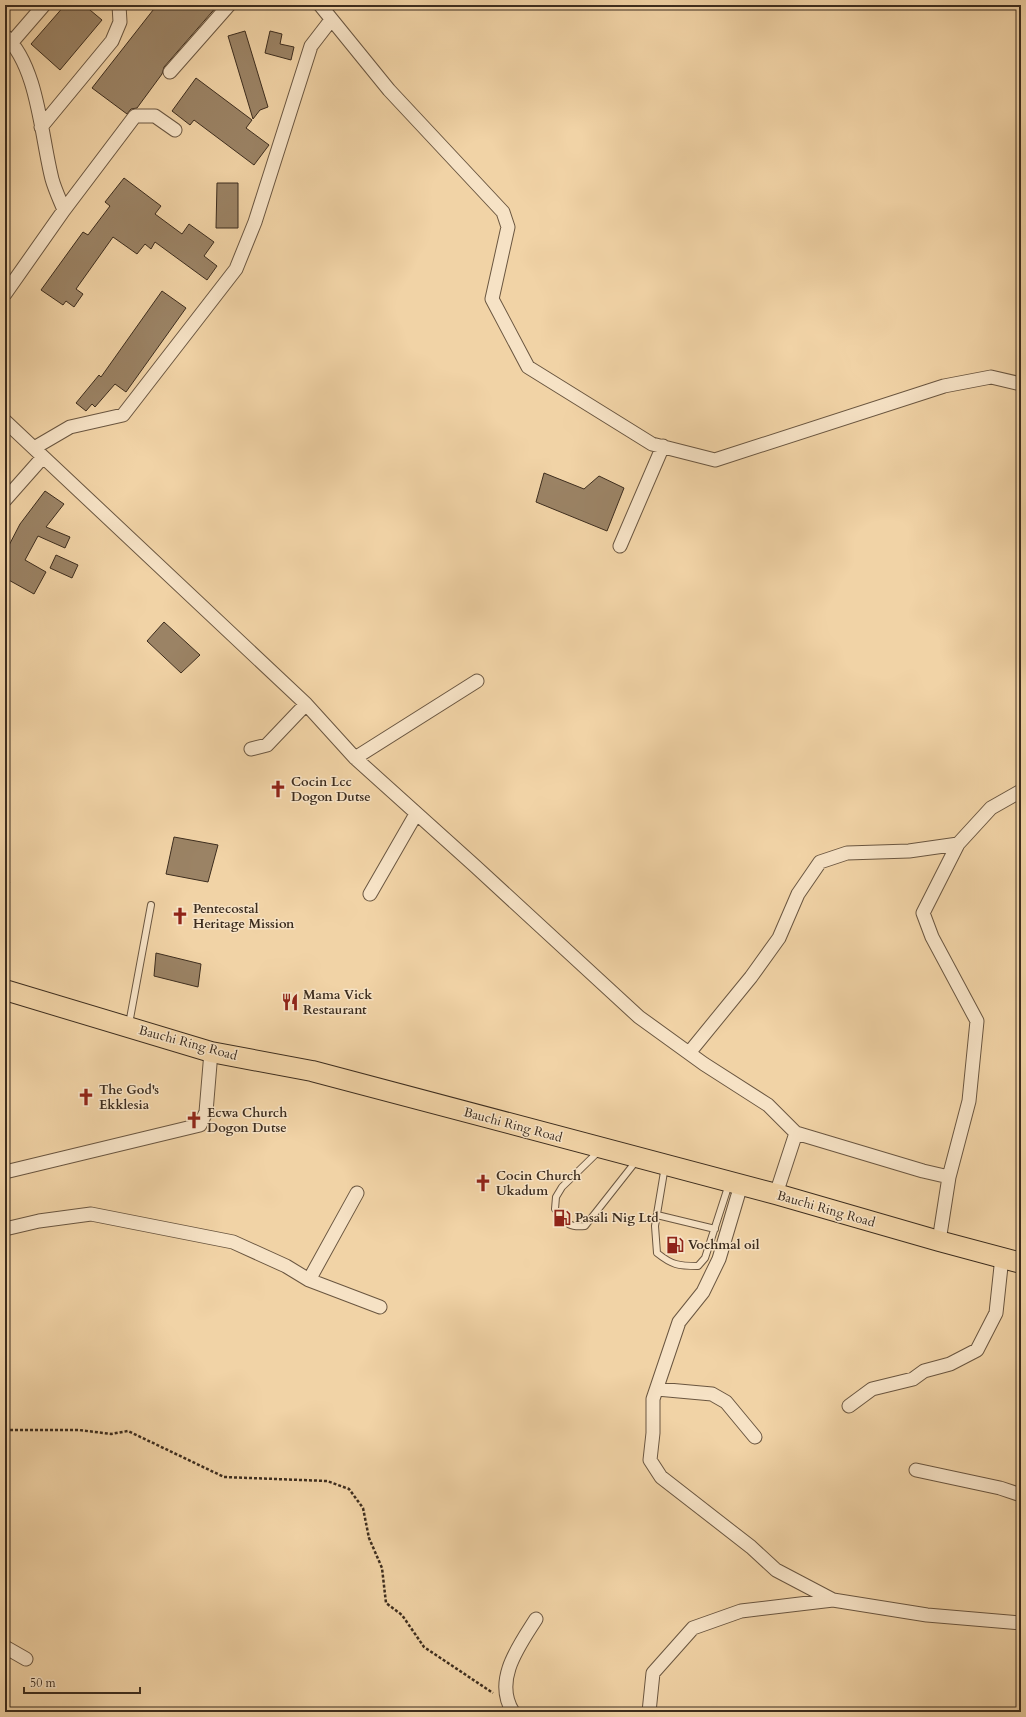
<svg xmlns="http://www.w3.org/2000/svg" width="1026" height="1717" font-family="Cardo,serif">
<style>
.building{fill:#9b8365;stroke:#3d2d1e}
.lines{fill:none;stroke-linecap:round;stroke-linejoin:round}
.service-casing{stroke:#6a5640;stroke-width:8}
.minor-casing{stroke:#6a5640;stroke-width:15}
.primary-casing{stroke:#3d2d1e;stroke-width:22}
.path{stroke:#3d2d1e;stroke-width:2.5;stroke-dasharray:3 2;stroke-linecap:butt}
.service{stroke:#f6e2c5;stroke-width:6}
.minor{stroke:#f6e2c5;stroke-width:13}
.primary{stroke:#f1d3a6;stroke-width:20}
.labels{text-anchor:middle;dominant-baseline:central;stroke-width:3;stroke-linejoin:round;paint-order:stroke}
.poi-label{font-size:13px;font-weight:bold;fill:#3d2d1e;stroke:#f6e2c5;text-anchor:start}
.street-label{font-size:13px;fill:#3d2d1e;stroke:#f6e2c5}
</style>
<rect width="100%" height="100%" fill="#f1d3a6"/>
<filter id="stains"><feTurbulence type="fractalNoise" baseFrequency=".005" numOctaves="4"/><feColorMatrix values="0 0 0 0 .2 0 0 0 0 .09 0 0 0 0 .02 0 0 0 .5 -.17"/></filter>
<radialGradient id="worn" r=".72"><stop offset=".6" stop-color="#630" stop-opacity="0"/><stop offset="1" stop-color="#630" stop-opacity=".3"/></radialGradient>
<path class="building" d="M65,5h19l18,15 -42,50 -29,-26z
M157,5h61l-54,62 -2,7 -25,34 -6,1 -4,5 -35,-26z
M245,31l23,76 -8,3 -7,9 -25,-83z
M270,31l12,3 -2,10 14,3 -3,13 -26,-7z
M196,78l56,42 -6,8 23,17 -15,20 -60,-45 -4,5 -18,-14z
M124,178l37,28 -6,8 27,20 7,-10 25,18 -10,14 13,10 -10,14 -52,-38 -4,7 -6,-5 -8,10 -24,-17 -37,52 7,5 -9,13 -8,-6 -3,4 -22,-15 42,-58 5,3 22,-29 -5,-4z
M217,183h21v45h-22z
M162,291l24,17 -60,84 -11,-8 -20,23 -3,-3 -6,7 -10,-8 23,-28 2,2z
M544,473l40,16 15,-13 25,12 -17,43 -71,-29z
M45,491l19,13 -18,23 24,10 -5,11 -27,-12 -13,24 21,12 -12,22 -29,-16v-25l15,-29z
M56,555l22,10 -6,13 -22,-10z
M164,622l36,33 -19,18 -34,-32z
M174,837l44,8 -10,37 -42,-8z
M156,953l45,11 -3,23 -44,-11z"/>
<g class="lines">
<g class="service-casing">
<path id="service" d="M5,885l1,-2
M129,1024l22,-119
M599,1151l-37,36 -6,10 -1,12c11,13 12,19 30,17l52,-66
M665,1166l-10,60 2,27c15,12 21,13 41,13l7,-8 24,-74
M657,1215l58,14"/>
</g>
<g class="minor-casing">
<path id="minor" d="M320,5l69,85 114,122 5,15 -16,72 36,68 124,77 63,16 229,-74 47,-9 30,7
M5,36c33,30 36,100 47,143 3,11 8,21 12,31
M12,42l32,-37
M170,72l59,-67
M41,127l71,-86 8,-19 -1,-17
M5,294l59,-84 71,-94h20l20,14
M5,421l301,283 49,54 120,108 164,151 65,47 64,41 28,28 -20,61
M34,448l36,-21 53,-12 113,-146 19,-47 56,-176 20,-26
M5,500l38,-43
M620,546l43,-100
M251,749l16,-4 39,-41
M355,758l122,-77
M370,894l46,-80
M689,1053l62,-76 28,-39 19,-44 22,-32 27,-9 62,-2 49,-7
M796,1133l127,38 26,6
M5,1172l195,-47 6,-13 5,-60
M741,1185l-22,74 -16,33 -24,30 -26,77v34l-3,27 11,17 90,70 25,23 57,30 94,15 94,8
M5,1229l34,-8 52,-7 142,28 53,24 23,14 71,27
M939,1241l10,-64 20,-76 8,-80 -45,-84 -9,-24 35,-69 33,-36 30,-17
M309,1280l48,-87
M657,1389l55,5 14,8 29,35
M849,1406l23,-17 41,-10 11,-8 26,-7 27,-14 19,-37 6,-56
M916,1470l84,18 21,7
M5,1647l21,12
M513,1712c-20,-32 6,-66 23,-93
M649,1712l4,-39 40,-45 48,-17 92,-11"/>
</g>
<g class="primary-casing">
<path id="primary" d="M5,990l206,62 101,19 464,123 163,47 82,22"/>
</g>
<path class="path" d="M5,1430h74l32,4 17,-3 96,46 103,4 22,8 14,19 6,30 13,30 4,35 16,12 22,32 69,46"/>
<use href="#service" class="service"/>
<use href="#minor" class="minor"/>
<use href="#primary" class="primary"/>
</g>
<defs>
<g id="church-bare" transform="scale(1.38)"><path d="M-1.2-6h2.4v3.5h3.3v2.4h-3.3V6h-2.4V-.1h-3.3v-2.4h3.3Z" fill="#8f2418" stroke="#f6e2c5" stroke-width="2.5" paint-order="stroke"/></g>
<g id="restaurant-bare" transform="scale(1.38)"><path d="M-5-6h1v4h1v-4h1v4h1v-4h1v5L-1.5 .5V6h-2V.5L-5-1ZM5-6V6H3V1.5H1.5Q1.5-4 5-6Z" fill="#8f2418" stroke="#f6e2c5" stroke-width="2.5" paint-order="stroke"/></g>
<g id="fuel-bare" transform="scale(1.38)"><path d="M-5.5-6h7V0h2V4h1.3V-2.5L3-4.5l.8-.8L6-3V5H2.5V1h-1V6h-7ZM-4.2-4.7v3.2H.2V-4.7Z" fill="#8f2418" stroke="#f6e2c5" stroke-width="2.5" paint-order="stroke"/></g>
</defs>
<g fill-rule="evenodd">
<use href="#church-bare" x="278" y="789"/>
<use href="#church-bare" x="180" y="916"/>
<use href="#restaurant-bare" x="290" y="1002"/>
<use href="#church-bare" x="86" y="1097"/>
<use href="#church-bare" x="194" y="1120"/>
<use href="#church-bare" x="483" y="1183"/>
<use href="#fuel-bare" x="562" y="1218"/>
<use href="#fuel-bare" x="675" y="1245"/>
</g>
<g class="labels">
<g class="poi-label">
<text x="291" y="782">Cocin Lcc<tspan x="291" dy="15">Dogon Dutse</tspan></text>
<text x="193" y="909">Pentecostal<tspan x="193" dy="15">Heritage Mission</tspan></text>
<text x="303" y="995">Mama Vick<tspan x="303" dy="15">Restaurant</tspan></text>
<text x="99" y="1090">The God's<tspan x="99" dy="15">Ekklesia</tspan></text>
<text x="207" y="1113">Ecwa Church<tspan x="207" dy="15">Dogon Dutse</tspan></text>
<text x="496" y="1176">Cocin Church<tspan x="496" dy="15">Ukadum</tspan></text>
<text x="575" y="1218">Pasali Nig Ltd</text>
<text x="688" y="1245">Vochmal oil</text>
</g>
<g class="street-label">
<text transform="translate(188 1043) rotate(15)">Bauchi Ring Road</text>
<text transform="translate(513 1125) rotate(15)">Bauchi Ring Road</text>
<text transform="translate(826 1209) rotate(16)">Bauchi Ring Road</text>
</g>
</g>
<rect width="1026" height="1717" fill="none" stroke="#f1d3a6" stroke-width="20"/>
<rect x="6" y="6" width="1014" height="1705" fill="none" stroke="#3d2d1e" stroke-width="2"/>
<rect x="10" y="10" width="1006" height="1697" fill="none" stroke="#3d2d1e"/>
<path d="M24 1687v6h116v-6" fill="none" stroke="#3d2d1e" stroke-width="2"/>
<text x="30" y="1687" font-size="12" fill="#3d2d1e" stroke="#f6e2c5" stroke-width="3" paint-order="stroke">50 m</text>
<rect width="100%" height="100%" filter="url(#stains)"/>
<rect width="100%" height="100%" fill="url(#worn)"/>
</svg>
